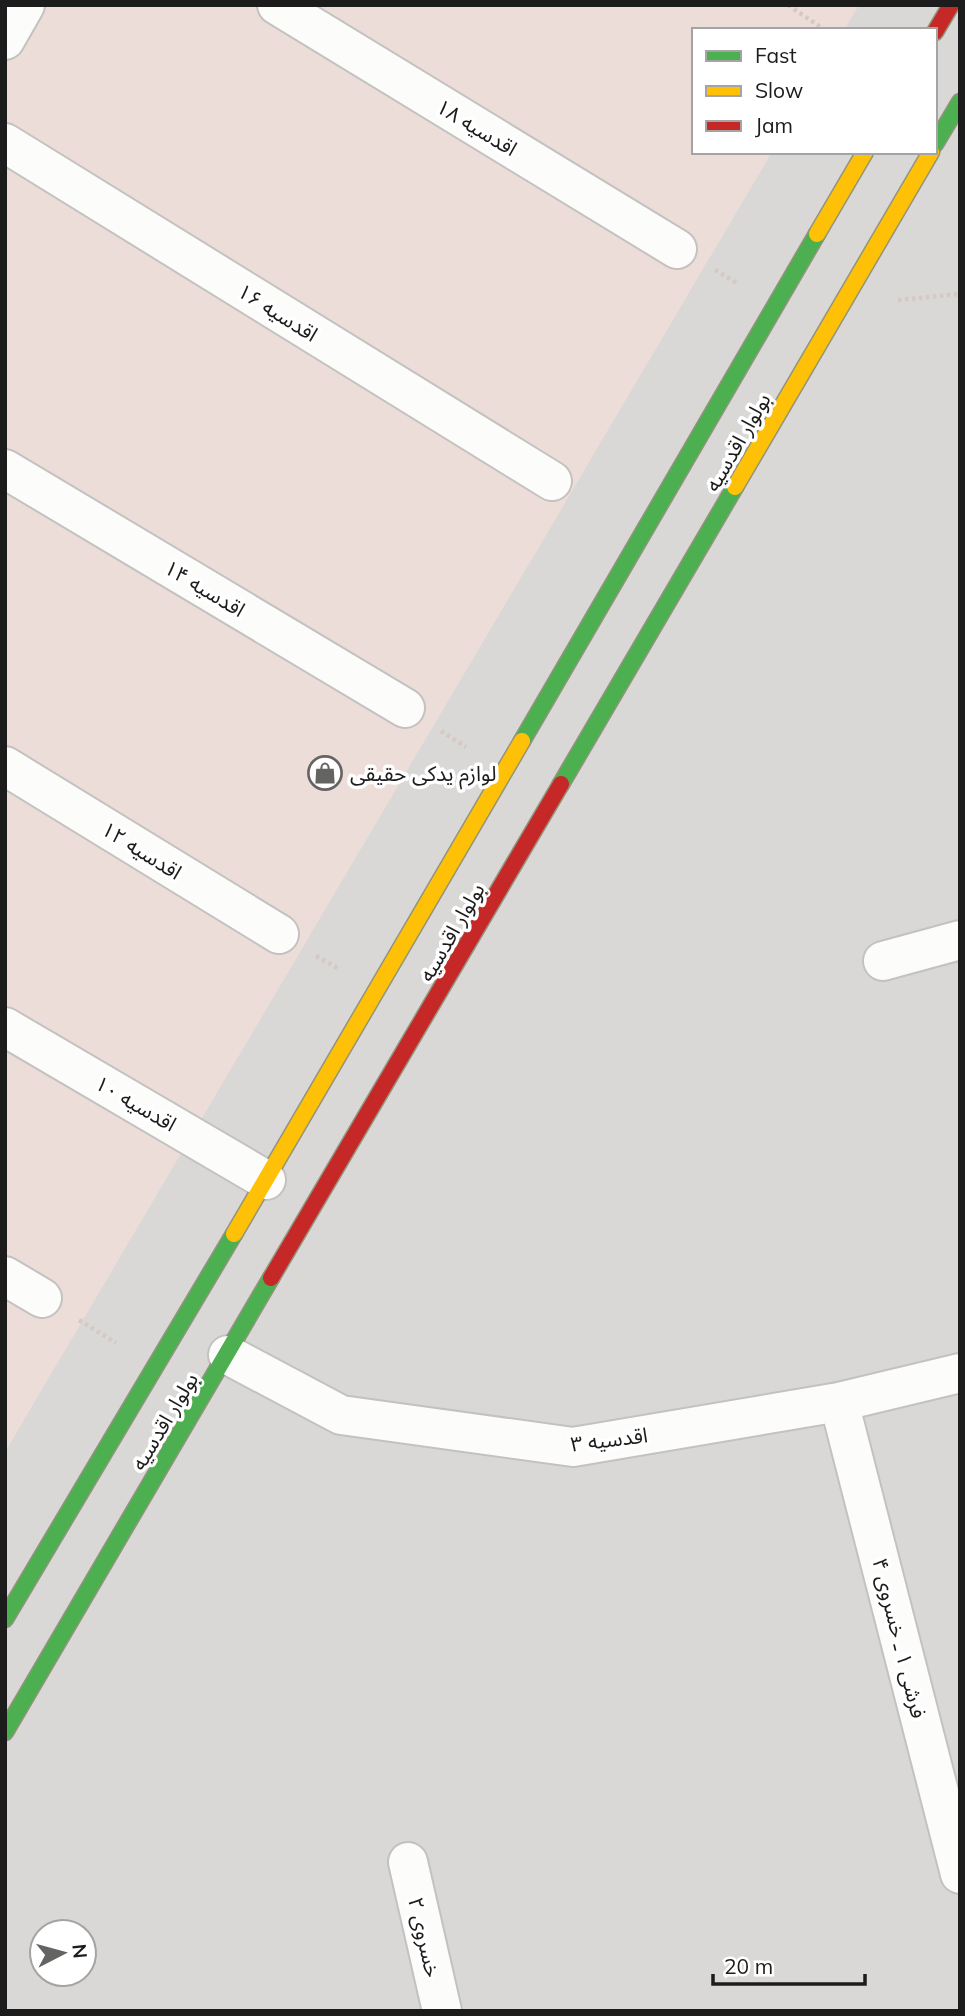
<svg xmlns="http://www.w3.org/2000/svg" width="965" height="2016" font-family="Mulish,'Noto Sans Arabic',sans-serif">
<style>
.residential{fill:#dad8d6;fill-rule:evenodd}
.commercial{fill:#edddd9}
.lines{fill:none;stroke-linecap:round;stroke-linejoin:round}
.street-casing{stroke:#c3c2c1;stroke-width:42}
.fast-casing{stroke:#92947d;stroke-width:19}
.slow-casing{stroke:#92947d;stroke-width:19}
.jam-casing{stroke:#92947d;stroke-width:19}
.path{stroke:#d6c8c4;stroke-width:4.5;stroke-dasharray:3.5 3.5;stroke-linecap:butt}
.street{stroke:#fcfcfb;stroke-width:38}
.fast{stroke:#4caf50;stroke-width:16}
.slow{stroke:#ffc107;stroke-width:16}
.jam{stroke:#c62828;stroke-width:16}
.labels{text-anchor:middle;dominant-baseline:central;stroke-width:7;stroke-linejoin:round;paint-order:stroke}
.street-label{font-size:21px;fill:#1c1c1c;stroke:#fff}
.poi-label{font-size:21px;fill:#1c1c1c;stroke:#fff;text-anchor:start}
</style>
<rect width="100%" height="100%" fill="#ebe9e5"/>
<path class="residential" d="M5,5h955v2006h-955zM694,30h241v122h-241zM42,1932h42v42h-42z"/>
<path class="commercial" d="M5,5h854l-15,25h-150v122h78l-767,1300z"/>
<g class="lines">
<g class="street-casing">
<path id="street" d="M277,5l400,244
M5,40l20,-35
M5,143l547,338
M5,469l400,239
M5,766l274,168
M883,961l77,-21
M5,1027l261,153
M5,1276l37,22
M228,1355l113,60 232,32 266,-45 121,-29
M839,1402l121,472
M408,1862l34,149"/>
</g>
<g class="fast-casing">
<path id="fast" d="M935,144l25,-42
M522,741l295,-507
M561,784l174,-297
M5,1619l229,-385
M5,1732l266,-454"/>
</g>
<g class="slow-casing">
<path id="slow" d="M817,234l48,-82
M735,487l196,-335
M234,1234l288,-493"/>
</g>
<g class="jam-casing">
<path id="jam" d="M935,32l16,-27
M271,1278l290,-494"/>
</g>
<path class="path" d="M788,5l37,25
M715,270l22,13
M898,300l62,-6
M441,731l25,16
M316,956l23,13
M79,1320l37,23"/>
<use href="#street" class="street"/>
<use href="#fast" class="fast"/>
<use href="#slow" class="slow"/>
<use href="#jam" class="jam"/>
</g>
<defs>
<g id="shop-ring" transform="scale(1.75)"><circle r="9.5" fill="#fff" stroke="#646462" stroke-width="1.5"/><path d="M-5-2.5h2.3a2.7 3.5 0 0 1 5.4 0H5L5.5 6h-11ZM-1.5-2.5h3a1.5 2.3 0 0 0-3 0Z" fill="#646462"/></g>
</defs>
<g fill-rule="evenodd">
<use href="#shop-ring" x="325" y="773"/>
</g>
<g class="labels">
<g class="street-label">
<text transform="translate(477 127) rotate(31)">اقدسیه ۱۸</text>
<text transform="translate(278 312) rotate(32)">اقدسیه ۱۶</text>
<text transform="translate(737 442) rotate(-60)">بولوار اقدسیه</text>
<text transform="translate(205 588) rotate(31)">اقدسیه ۱۴</text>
<text transform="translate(142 850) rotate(32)">اقدسیه ۱۲</text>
<text transform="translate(451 932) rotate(-60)">بولوار اقدسیه</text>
<text transform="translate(136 1103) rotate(30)">اقدسیه ۱۰</text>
<text transform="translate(164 1421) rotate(-59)">بولوار اقدسیه</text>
<text transform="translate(609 1439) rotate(-7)">اقدسیه ۳</text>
<text transform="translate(900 1638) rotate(76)">فرشی ۱ ـ خسروی ۴</text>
<text transform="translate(425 1937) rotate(77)">خسروی ۲</text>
</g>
<g class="poi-label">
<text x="350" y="773">لوازم یدکی حقیقی</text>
</g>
</g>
<rect width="965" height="2016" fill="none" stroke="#1c1c1c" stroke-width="14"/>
<rect x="692" y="28" width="245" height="126" fill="#ffffff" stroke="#a4a4a4" stroke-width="2"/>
<rect x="706" y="51" width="35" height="10" fill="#4caf50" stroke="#a4a4a4" stroke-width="2"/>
<text x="755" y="63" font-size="21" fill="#1c1c1c">Fast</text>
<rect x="706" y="86" width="35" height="10" fill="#ffc107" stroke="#a4a4a4" stroke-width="2"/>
<text x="755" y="98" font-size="21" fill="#1c1c1c">Slow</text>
<rect x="706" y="121" width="35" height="10" fill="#c62828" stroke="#a4a4a4" stroke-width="2"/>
<text x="755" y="133" font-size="21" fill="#1c1c1c">Jam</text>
<g transform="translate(63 1953) rotate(84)"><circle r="33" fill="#ffffff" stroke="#a4a4a4" stroke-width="2"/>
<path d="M0-5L12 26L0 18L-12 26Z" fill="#646462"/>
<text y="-10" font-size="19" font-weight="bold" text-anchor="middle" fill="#1c1c1c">N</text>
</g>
<path d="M713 1974v10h152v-10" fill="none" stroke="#1c1c1c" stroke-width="3.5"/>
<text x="724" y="1974" font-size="21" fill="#1c1c1c" stroke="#ffffff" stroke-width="5" paint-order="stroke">20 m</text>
</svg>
